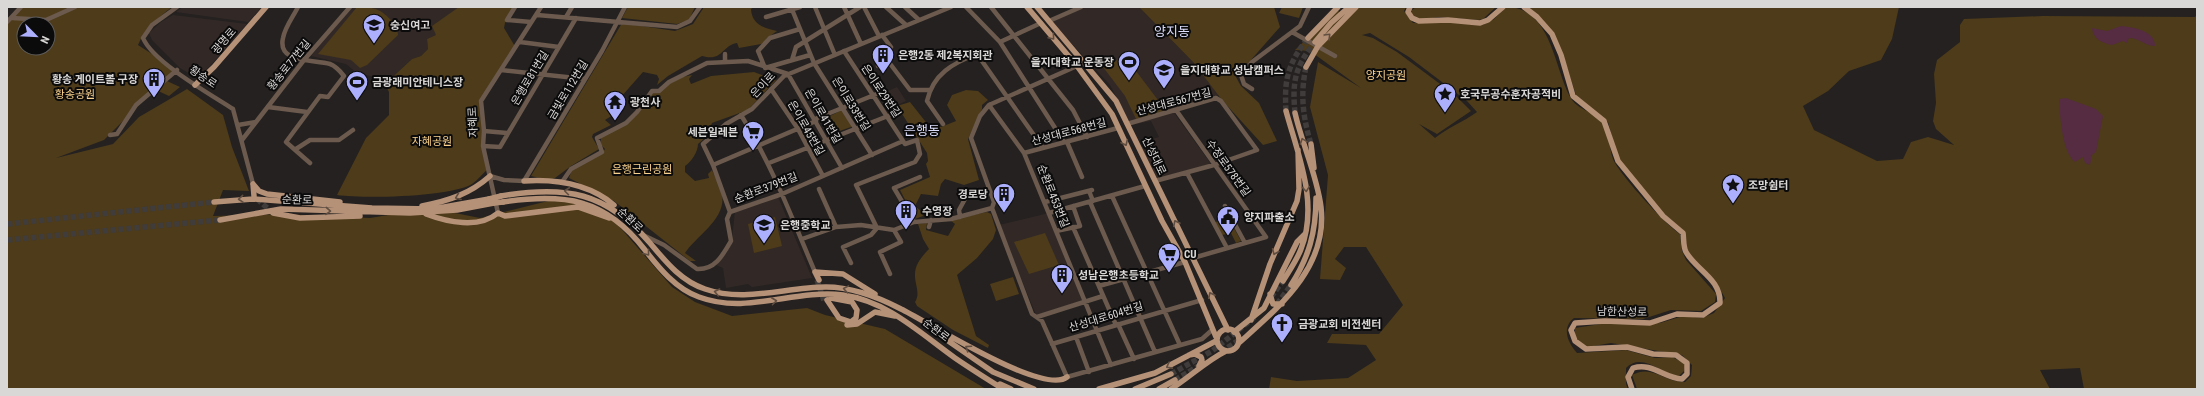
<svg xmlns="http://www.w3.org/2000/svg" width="2204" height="396" font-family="'Roboto Condensed','Noto Sans KR',sans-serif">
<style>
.built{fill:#322926}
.green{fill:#4d3b1a;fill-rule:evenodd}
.water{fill:#552c41}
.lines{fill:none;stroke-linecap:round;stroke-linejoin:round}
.major-tunnel{stroke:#3f3c3b;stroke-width:5.5;stroke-dasharray:5.5 2.5;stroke-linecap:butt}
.minor{stroke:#6b5a4d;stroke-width:4.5}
.major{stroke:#b59177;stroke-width:5.5}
.major-bridge{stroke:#b59177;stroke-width:5.5}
.oneway{stroke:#604e41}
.labels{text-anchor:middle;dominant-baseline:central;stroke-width:4;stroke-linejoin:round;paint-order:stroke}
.poi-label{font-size:11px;font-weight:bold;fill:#dad8d7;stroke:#0c0b0b;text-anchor:start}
.street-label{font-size:11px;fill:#dad8d7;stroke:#0c0b0b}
.park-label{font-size:11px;fill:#fad28d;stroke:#0c0b0b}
.quarter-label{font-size:13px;fill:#dbddfa;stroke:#0c0b0b}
</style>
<rect width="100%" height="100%" fill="#242120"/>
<path class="built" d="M183,7h79l-14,15 -72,-10z
M352,7h107l-23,28 -9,4 1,10 -7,7 -9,3 -27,25 -10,-7 -18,-4 -11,-9 -35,-8z
M1085,7h54l54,55 26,33 -47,15 39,54 -55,15 -15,-32 13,-4 -2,-4 7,-2 -8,-16 -20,4 -21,-40 -59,-64z
M173,15l74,9 -37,42 -13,12 -17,-10 -28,-28 -3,-7 12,-11z
M897,87l9,14 -11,5 -9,-14z
M778,197l34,81 -60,9 -4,-3 -22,4 -3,-20 -7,-3 11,-13 5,-13 3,-28z
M1049,213l36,89 -48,15 -38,-92z"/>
<path class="green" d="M22,7h150c-14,11 -27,21 -34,38l39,25 -36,33 -37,37 -48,18 57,-14 26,-27 48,-28 36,26 9,32 17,44 -26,-1 -10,26 68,-2 89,4 60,-10 50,10 76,-19 25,2 23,8 68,78 23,15 37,14 75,-8 18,7 60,14 101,60h-979v-368zM24,24h24v24h-24z
M357,7c23,0 25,4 40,19l1,9 -31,30 -7,3 -9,-8 -33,-6z
M459,7h56l-10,16 -1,5 12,20 -35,53 2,45 5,23c-5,4 -10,11 -16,15 -21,13 -108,15 -135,11l29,-57 23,-23v-23l-4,-8 27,-25 9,-3 7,-7 -1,-10 9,-4 -4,-9z
M628,7h67l-6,13 -12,4 -55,-6z
M704,7h50l-3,2c1,16 13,19 26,22l-11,8 1,4 -28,5 -2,-5c-16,3 -14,19 -35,13l-34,20 -11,9 2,-6 -2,-4 -14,-3 -22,25 1,3 -6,9v4l-11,7 6,5 -18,9 -1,3 7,12 -28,17 -16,12 -6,2 -18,-4 91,-153 53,8 18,-7z
M1139,7h135l6,20 -44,50 5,9 18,17 18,38 -14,4 -41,-45 -29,-38z
M1282,7h21l-4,11 -20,-5z
M1348,7h58l-2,4 9,12 34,-1 36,3 11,-6 12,-12c47,0 48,65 66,93 8,11 24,12 32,24 6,9 5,24 9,35 6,15 53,66 67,75l2,17 4,9 30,34 -1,8 -14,9 -30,-1 -28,9 -69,-1c-13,10 -6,25 3,35l49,-3 29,8 17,-1 14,7 -2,7 -5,5c-17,-1 -37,-25 -53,-8v16l2,5h-359l2,-12 26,4 51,-3 28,-18 -10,-15 -39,-2 5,-9h47l24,-29 -37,-58h-22l-9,12 11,9 -6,12 -20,-1 8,-104 -18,-68 8,-45 43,26 -51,-37 -15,-1 42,-40 5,4zM1370,33l39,24 58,44 10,11c-14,10 -30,16 -42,26l-16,-14 18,10 34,-23 -16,-16 -58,-43 -24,-14 -11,-3z
M1416,7h80l-13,12 -5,1 -39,-3 -20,3 -8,-6 1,-4z
M1529,7h370l-7,32 -11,21 -32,11 -21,20 -25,15 11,24 63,31 26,-2 8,-17 17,-5 26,8 -18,-16 -3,-8 3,-18 -2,-29 3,-14 23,-18v-17l4,-6 79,-3 152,1 2,-2v374h-113l-4,-21 -40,2 10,19h-413l-5,-14c21,-11 31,7 53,7l6,-6 1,-11 -10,-10 -71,-12 -23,4 -6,-2 -7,-8v-9l32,-5h53l23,-7 19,2 12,-5 11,-15 -5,-9 -31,-34 -6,-25 -22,-19 -43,-52 -10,-37 -32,-27 -14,-43 -28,-40z
M1119,59l11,4 37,49 -31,7 -11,-23 -22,-29z
M754,72l22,8 -28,30 -36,13 -5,13 -9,8c0,8 -7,18 -13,22v6l10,9 14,-3 -1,-4 4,-4c3,7 8,15 10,23 5,26 -25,42 -37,60l11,8h-6l-76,-60 -45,-23 3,-8 30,-17 3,-4 -4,-4v-9c21,-11 41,-25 53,-46h5l14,-11 19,-4 -3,4 2,5 20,-8z
M167,81l13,6 -11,9 -13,-6z
M966,90l12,1 10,9 -6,5v4l-14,30 11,41 -15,5 -19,-6 -4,5 -3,12 -17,-2 -6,12 7,6 1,4 -8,3 -15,-29 30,-13 -4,-13 2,-3 -1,-8 -30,-47 13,-4 19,24 12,1 15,-6 -9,-16 5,-10z
M844,109l8,15 -1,3 -20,7 -9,-14z
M987,212l4,2 5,16 -3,9 -16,19 -20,17 19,61 13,9 -1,3 -35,-18 -36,-24 -2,-4c6,-9 -1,-19 0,-28 0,-10 8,-19 14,-25l-6,-10 -5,-15 9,-1 -1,7 22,6 7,-12 -5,-4z
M775,217l7,29 -28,7 -6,-29z
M1229,219l12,22 -5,2 -5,-10 -9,2 -7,-13z
M1045,233l14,32 -30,9 -15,-32z
M1013,277l6,17 -23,7 -6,-17z"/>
<path class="water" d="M2121,26c12,1 35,5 34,20 -10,0 -16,-8 -26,-8l-2,5 -4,-2 -11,4c-10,-2 -19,-6 -20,-17l15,3z
M2066,98l30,11 7,7 -7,36 -4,3 -2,10 -5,-2 -2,-6 -8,5c-13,-10 -15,-46 -16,-63z"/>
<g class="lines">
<path class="major-tunnel" d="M1306,67c-6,27 -3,51 5,77
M1286,111c-2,-33 2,-47 22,-73
M1295,113c-3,-32 0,-46 20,-71
M257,199l16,14
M7,224l207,-22
M7,240l213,-20
M817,280l7,21
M1271,297l12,-16
M1277,304l14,-19
M1221,352l21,-14
M1171,374l41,-23 43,-34
M1175,380l25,-15"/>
<path class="minor" d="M177,7l-25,18 -9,13c10,24 67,56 90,71l20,75
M298,7c-5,10 -13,20 -15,31 -6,26 31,21 47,26 6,2 10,7 14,12l-16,21 -8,-1 -34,46 24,21
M515,7l-8,13 24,2
M791,7l23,56 58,92
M815,7l20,48
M844,7l17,37
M864,7l15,29
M886,7l20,18
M905,7l14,13
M966,7l34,35 64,100
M991,7l82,103 14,27
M537,15l140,12 13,-6 10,-14
M566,17l6,-10
M766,17l34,-10
M12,18l34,2 29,-13
M1049,21l32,-14
M7,22l14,-15
M800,29l-30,9 -12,13 7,17 45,-13
M1292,32l43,24
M882,35l9,12
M520,42l39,5
M1000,42l41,-19
M844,51l59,90
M725,54v8
M792,60l4,-13 64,-40
M878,66l10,-5 22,29h20
M1077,66l-88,39 -9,11 -9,22 23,64 -2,6 40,106 10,7 25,56 135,-38 10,-9
M501,70l84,9
M788,74l54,94
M771,89l27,40 25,47
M1252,89l-8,-5 -3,-9 11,-13 48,-36 9,-19
M989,105l35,48 87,212
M268,107l39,5
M1176,110l90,127 -73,21
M741,115c31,50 51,103 74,157
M815,119l69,-28
M943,124l-16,-23c6,-27 26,-38 50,-47l66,94
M1127,124l89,-26 5,3 36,49 -43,15 -59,16
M238,125l18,-3 48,-62 46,-53
M484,131l23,2
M110,135l7,-1 19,-29 41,-35
M242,140l14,-18
M1067,142l15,35
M483,146l17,1 76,-129
M296,149l14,-9h29l14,-10
M1024,153l94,-25
M769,163l129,-51
M713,165l-10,-21 23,-20 26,-15 32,-33 167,-69
M1187,173l40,75
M490,176l14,4 20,1 78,-130 23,-44
M562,182l9,-13 31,-17 -5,-14 29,-15 11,-11 15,-21h7l10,-9 38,-19 41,-2 40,13
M819,189l17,38
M1089,191l4,10
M1112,196l68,149
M1045,202l47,-12
M1090,202l65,150
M1225,206l20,37
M730,212l-17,-47 103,-44
M498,213l-15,-67 1,-15 -3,-30 60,-94
M1049,213l96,-27
M960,217l-1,-7 6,-11
M914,222l-20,-34 26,-11
M929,227l2,-7
M1073,227l43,98
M1056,231l24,-5 -7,-20
M643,235l21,10 33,24c18,1 26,-14 34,-28l-4,-22 3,-7 52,-18 121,-53 2,3 12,-4 3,14 -5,8 -59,23 21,43 -6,7 -28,12 8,16
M802,239l34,-12 25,-2 33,5 20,-8 37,-3 41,-11
M890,274l-10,-22 21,-10 -7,-12
M1099,286l86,-24
M1037,317l66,-21
M1118,324l16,35
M1076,337l13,35
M1052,344l150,-44"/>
<path class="major" d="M1027,7l50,59 35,48 50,107 23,41 31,75
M1037,7l79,94 112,229
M1410,7l-2,5 4,6 7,3 29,-1 32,3 8,-3 15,-13
M1524,7l13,10 15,17 9,21 12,41 31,25 14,40 45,55 20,17c1,6 0,13 3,19 10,18 35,27 34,51l-17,12 -26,-1 -27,9 -45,-2 -30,2 -4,7 4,11 11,8 41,-2 26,7 23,1 11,8v11l-5,5c-18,-1 -30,-17 -49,-11l-5,9 4,12
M1308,38l30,-31
M1315,42l16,-19 18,-16
M1306,67l12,-21 38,-39
M195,85l19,-18 52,-60
M1311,144l3,24
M524,181c32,-2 65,3 90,24
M253,184l6,7 8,3 73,8
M253,184l1,12
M501,196c65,-11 105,-4 149,47 16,19 31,38 55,46 40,14 80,-2 121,-2 27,0 52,10 75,22 27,13 142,87 166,68
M214,202l39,-3 119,9 61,1 56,-10
M503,202c61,-9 102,-4 142,48 14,18 31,39 54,47 48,18 95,-8 144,-2 44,6 77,38 112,63 16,11 32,21 48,31
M422,206c26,-5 48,-12 68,-30
M273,213l27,5 60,-2
M426,214c21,8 53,15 72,-1l7,3 73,-9 31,11
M220,220l61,-11 129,4 47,-3 37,-7
M815,272l28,2 32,20
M815,272l4,8
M1283,281c6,-10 14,-21 18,-32 18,-46 -3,-94 -15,-138
M1291,285c18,-28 25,-53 25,-87
M1270,294l3,10h9
M827,300l12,18 12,4 5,-4 1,-8 -5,-8 -21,-4
M1251,320l19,-56 27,-63 2,-12 -1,-39
M847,325l10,-1 18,-12 20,4
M931,329l62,43 41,17
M1217 340a11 11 0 1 1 22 0a11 11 0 1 1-22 0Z
M1234,332l30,-24 33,-66 8,-8
M1240,342c40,-36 88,-75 81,-135 -4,-32 -19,-63 -26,-94
M1189,355l6,-1 6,3 1,3 -3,6
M1000,384l11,5
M1099,389l56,-16 61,-32
M1135,389l36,-15
M1159,389l16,-9
M1171,389c19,-12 35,-28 55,-38"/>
<path class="major-bridge" d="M489,199l12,-3
M494,203l9,-1"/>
</g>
<defs><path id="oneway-chevron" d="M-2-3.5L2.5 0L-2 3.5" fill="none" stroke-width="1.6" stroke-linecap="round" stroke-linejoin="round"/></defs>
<g class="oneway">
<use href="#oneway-chevron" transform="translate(1328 36) rotate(-45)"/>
<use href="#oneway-chevron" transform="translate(1052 37) rotate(50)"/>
<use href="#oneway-chevron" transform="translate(1303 141) rotate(-110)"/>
<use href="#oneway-chevron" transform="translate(1125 143) rotate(65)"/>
<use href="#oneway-chevron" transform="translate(1306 189) rotate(84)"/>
<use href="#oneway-chevron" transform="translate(567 191) rotate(-173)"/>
<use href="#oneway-chevron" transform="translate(458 197) rotate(159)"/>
<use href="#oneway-chevron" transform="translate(241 199) rotate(175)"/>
<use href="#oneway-chevron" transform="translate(328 211) rotate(3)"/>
<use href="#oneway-chevron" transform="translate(1176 223) rotate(-116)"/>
<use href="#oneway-chevron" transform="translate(1275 252) rotate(113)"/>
<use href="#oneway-chevron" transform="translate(647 253) rotate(52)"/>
<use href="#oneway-chevron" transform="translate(846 289) rotate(-170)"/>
<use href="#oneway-chevron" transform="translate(717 292) rotate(-168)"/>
<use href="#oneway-chevron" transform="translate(1211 295) rotate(-116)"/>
<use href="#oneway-chevron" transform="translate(774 301) rotate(-7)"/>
<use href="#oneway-chevron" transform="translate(968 348) rotate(-146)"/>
<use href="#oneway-chevron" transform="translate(1169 366) rotate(152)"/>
</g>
<defs>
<g id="school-pin" transform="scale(1.15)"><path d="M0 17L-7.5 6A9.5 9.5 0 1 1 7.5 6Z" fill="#acaffb" stroke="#0c0b0b"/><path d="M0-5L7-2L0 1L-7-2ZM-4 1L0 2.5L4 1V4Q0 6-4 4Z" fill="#111"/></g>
<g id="building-pin" transform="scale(1.15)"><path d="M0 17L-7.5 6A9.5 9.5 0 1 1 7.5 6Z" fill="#acaffb" stroke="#0c0b0b"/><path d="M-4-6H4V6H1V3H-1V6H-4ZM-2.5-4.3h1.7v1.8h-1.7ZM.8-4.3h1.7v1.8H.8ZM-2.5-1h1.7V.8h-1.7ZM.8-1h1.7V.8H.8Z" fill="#111"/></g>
<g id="stadium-pin" transform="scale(1.15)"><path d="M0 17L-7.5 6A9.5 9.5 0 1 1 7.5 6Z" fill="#acaffb" stroke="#0c0b0b"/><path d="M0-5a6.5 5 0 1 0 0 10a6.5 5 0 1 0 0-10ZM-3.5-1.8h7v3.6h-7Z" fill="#111"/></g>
<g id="university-pin" transform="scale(1.15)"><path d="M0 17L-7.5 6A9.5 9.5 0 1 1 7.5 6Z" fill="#acaffb" stroke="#0c0b0b"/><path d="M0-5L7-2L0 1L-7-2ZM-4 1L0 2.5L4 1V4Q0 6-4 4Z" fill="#111"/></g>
<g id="sight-pin" transform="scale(1.15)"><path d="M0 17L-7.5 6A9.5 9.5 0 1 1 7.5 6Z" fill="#acaffb" stroke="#0c0b0b"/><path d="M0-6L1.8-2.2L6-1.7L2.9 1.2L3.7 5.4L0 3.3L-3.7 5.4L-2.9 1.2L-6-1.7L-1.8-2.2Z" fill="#111"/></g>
<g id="temple-pin" transform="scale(1.15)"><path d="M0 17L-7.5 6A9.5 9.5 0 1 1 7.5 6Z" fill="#acaffb" stroke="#0c0b0b"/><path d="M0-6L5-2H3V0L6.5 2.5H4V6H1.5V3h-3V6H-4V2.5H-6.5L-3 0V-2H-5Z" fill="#111"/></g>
<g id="supermarket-pin" transform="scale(1.15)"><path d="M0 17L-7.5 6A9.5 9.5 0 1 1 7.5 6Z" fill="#acaffb" stroke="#0c0b0b"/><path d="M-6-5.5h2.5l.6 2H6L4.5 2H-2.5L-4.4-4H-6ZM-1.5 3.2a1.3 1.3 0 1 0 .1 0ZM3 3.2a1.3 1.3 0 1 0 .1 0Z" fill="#111"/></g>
<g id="civic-pin" transform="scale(1.15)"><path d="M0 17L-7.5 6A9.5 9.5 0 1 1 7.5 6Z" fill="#acaffb" stroke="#0c0b0b"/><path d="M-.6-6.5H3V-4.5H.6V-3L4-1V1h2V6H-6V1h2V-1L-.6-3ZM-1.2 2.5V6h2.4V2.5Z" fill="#111"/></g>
<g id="church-pin" transform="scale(1.15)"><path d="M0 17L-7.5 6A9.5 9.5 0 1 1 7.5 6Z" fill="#acaffb" stroke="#0c0b0b"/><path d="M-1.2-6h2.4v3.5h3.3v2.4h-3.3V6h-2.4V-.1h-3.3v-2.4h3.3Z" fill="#111"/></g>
</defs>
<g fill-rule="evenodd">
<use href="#school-pin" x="374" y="25"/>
<use href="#building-pin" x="883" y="55"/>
<use href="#stadium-pin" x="1129" y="62"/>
<use href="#university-pin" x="1164" y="70"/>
<use href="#building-pin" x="154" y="79"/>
<use href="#stadium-pin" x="357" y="82"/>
<use href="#sight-pin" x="1445" y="94"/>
<use href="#temple-pin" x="615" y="102"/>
<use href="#supermarket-pin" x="753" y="132"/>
<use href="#sight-pin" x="1733" y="185"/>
<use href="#building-pin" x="1004" y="194"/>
<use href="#building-pin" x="906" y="211"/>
<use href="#civic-pin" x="1228" y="217"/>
<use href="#school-pin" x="764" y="225"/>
<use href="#supermarket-pin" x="1169" y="254"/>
<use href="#building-pin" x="1062" y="275"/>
<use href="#church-pin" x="1282" y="324"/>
</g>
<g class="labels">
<g class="poi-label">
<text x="390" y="25">숭신여고</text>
<text x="898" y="55">은행2동 제2복지회관</text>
<text x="1114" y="62" text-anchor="end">을지대학교 운동장</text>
<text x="1180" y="70">을지대학교 성남캠퍼스</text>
<text x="138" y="79" text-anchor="end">황송 게이트볼 구장</text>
<text x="372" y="82">금광래미안테니스장</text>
<text x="1460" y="94">호국무공수훈자공적비</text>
<text x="630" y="102">광천사</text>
<text x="738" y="132" text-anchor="end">세븐일레븐</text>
<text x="1748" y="185">조망쉼터</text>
<text x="988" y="194" text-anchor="end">경로당</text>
<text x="922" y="211">수영장</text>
<text x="1244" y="217">양지파출소</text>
<text x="780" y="225">은행중학교</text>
<text x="1184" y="254">CU</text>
<text x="1078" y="275">성남은행초등학교</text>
<text x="1298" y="324">금광교회 비전센터</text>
</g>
<g class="street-label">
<text transform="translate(224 41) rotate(-49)">광명로</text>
<text transform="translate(289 65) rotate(-51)">황송로77번길</text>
<text transform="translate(203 77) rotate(34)">황송로</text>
<text transform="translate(530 78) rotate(-59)">은행로81번길</text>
<text transform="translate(763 85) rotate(-47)">은이로</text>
<text transform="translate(568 90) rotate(-59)">금빛로112번길</text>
<text transform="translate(881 91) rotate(56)">은이로29번길</text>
<text transform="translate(1174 102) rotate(-15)">산성대로567번길</text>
<text transform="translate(851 104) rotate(58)">은이로33번길</text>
<text transform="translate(823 116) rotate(60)">은이로41번길</text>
<text transform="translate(473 122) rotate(-93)">자혜로</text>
<text transform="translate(806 128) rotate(60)">은이로45번길</text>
<text transform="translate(1069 132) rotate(-15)">산성대로568번길</text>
<text transform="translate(1154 156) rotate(64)">산성대로</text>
<text transform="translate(1228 168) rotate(54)">수정로578번길</text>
<text transform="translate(766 188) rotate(-21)">순환로379번길</text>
<text transform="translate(1053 196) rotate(68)">순환로453번길</text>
<text transform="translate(297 200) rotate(1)">순환로</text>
<text transform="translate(630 220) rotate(43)">순환로</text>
<text transform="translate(1622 312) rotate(1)">남한산성로</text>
<text transform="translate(1106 317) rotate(-17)">산성대로604번길</text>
<text transform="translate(936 330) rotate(38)">순환로</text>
</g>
<g class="park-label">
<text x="1386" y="75">양지공원</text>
<text x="75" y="94">황송공원</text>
<text x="432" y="141">자혜공원</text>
<text x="642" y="169">은행근린공원</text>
</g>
<g class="quarter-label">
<text x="1172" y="31">양지동</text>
<text x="922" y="130">은행동</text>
</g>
</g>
<rect width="2204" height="396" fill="none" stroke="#dad8d7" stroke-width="16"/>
<g transform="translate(36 36) rotate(114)"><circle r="19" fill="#0c0b0b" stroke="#5e5d5d"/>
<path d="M0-3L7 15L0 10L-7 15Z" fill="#acaffb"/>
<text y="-6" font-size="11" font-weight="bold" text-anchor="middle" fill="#dad8d7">N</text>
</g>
</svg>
